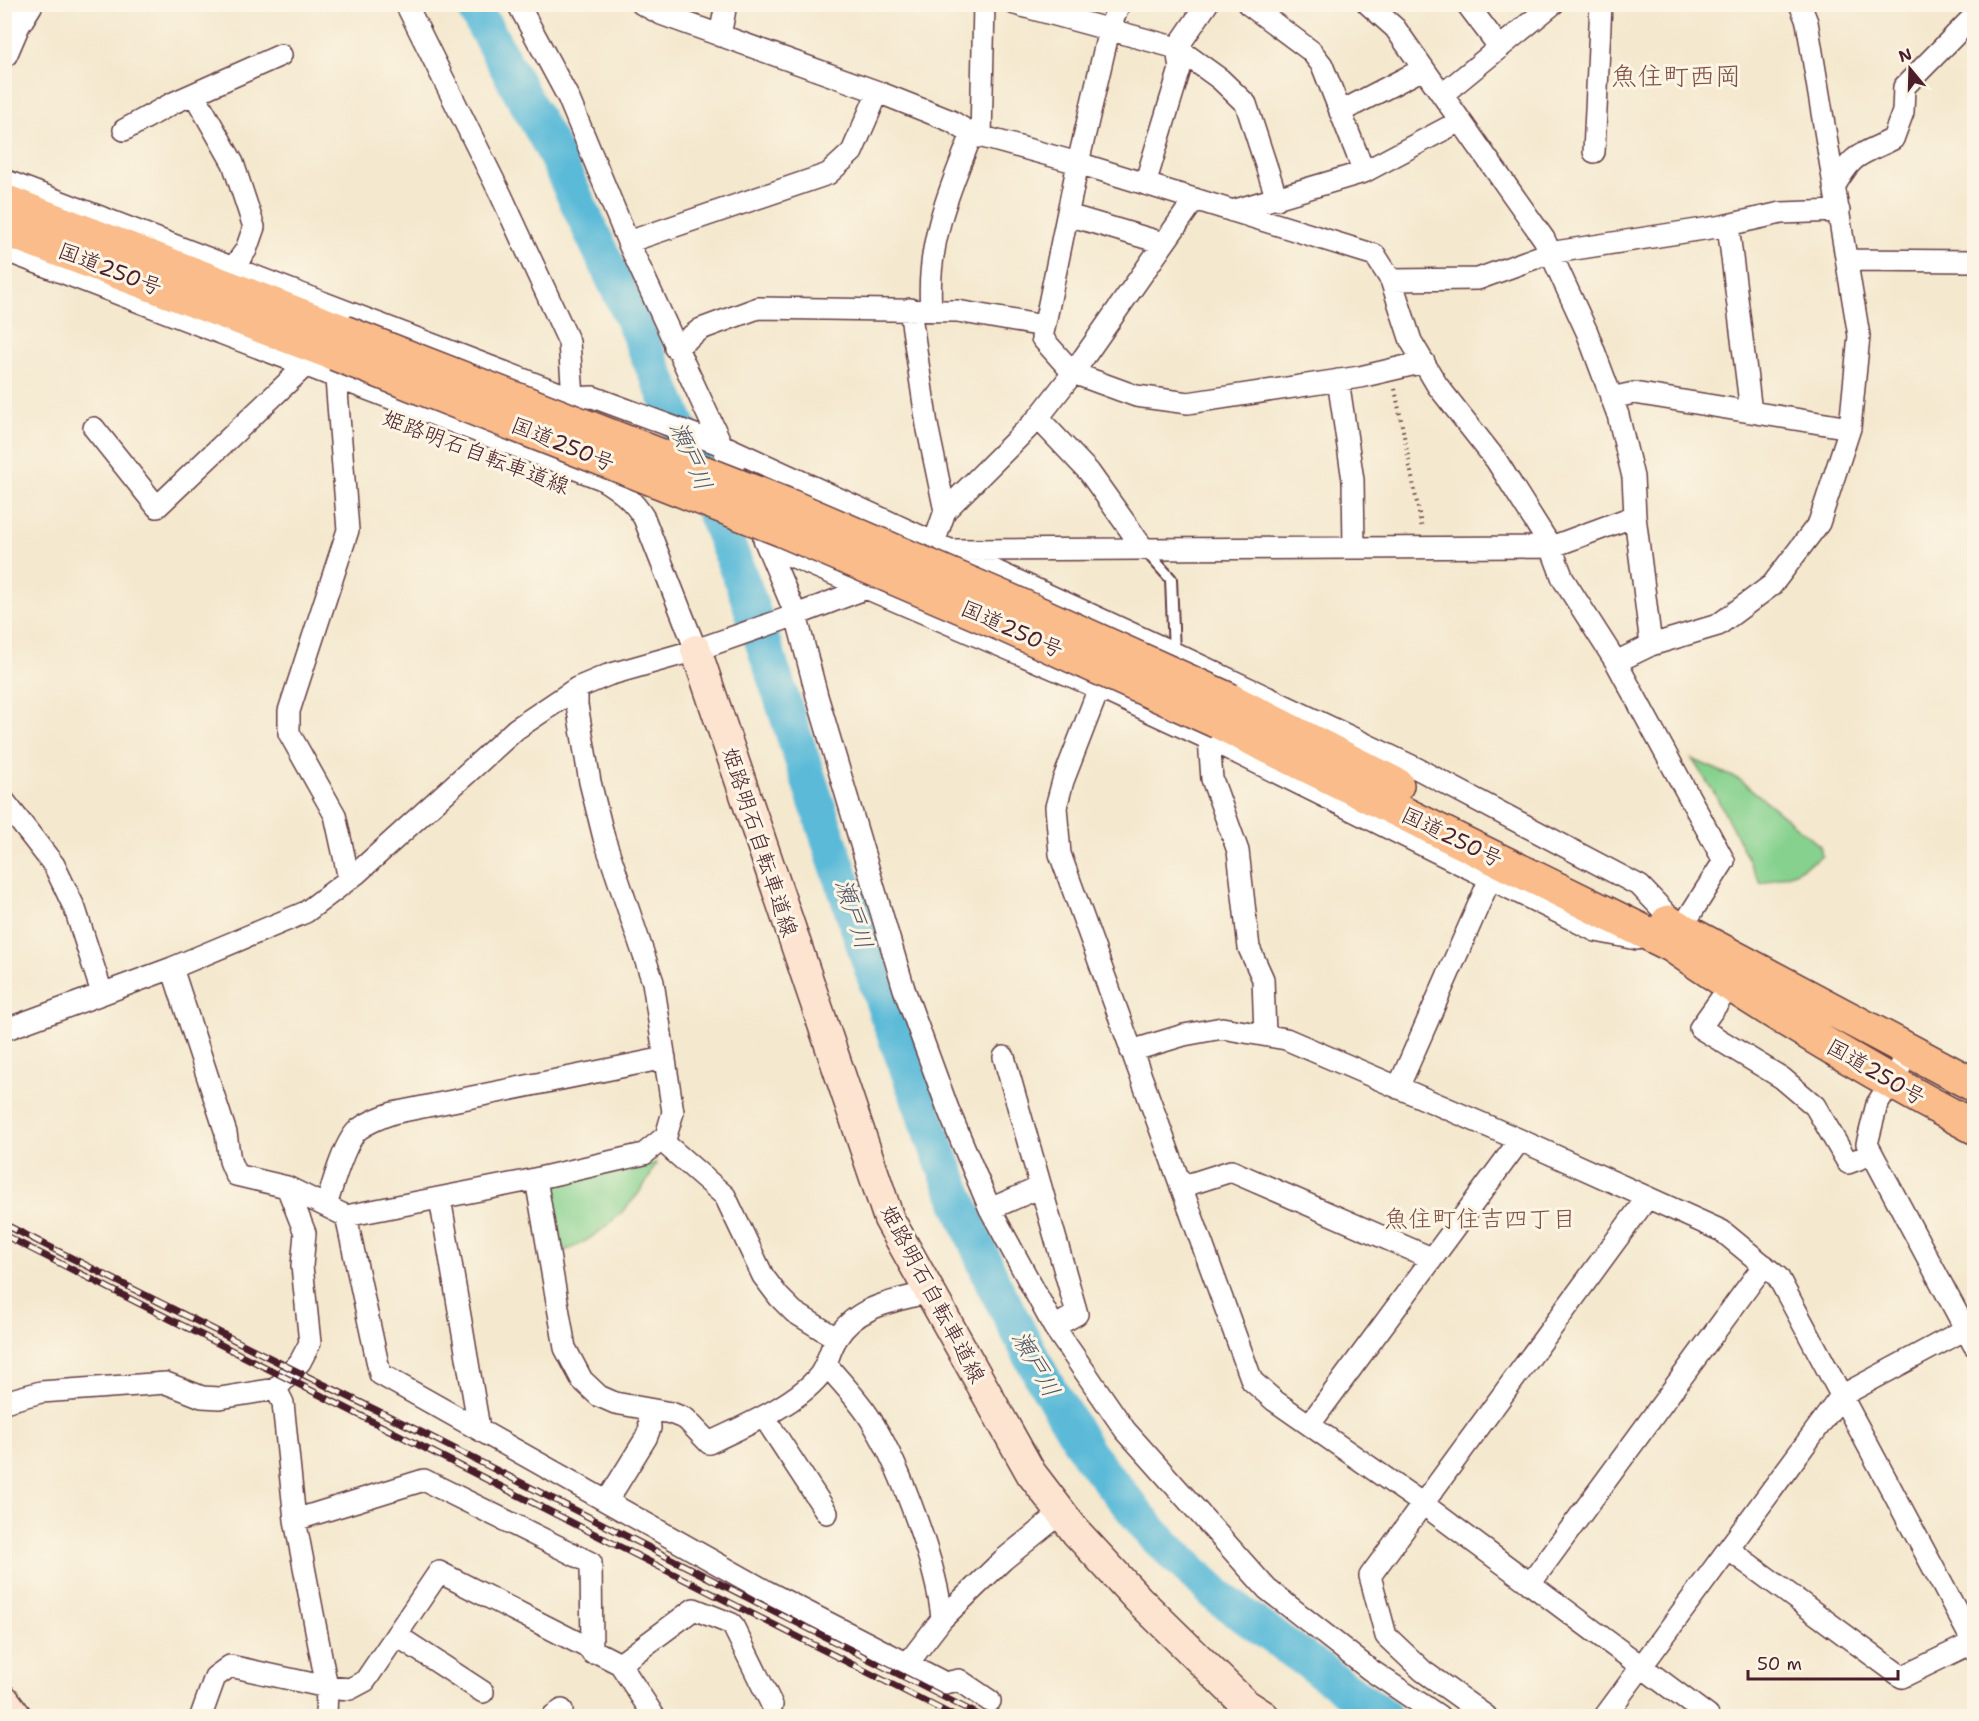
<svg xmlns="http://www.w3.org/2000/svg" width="1979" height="1721" font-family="'Shantell Sans','Klee One',sans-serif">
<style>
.green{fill:#86d18e;stroke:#68785c;stroke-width:1.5}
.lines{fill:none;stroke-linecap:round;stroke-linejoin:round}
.river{stroke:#5abad8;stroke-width:36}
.service-casing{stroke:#643d43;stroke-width:14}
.minor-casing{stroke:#643d43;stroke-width:24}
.tertiary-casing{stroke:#643d43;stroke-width:30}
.secondary-casing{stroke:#643d43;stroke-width:33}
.trunk-casing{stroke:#643d43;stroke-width:36}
.path{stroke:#643d43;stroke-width:4;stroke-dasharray:1.5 4.5;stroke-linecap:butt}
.service{stroke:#fff;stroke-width:10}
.minor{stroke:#fff;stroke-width:21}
.tertiary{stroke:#fff;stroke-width:27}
.secondary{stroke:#fde4d0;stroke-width:30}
.trunk{stroke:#f9bc8a;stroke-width:33}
.rail-casing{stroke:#4a1f2b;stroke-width:7}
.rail{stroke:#fcf5e5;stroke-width:4.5;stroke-dasharray:14;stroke-linecap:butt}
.trunk-bridge-casing{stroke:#643d43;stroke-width:36;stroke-linecap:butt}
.trunk-bridge{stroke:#f9bc8a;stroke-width:33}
.labels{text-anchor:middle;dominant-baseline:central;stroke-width:6;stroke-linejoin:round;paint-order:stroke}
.street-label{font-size:22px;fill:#4a1f2b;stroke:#fcf5e5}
.water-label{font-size:24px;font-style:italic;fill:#505568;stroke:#fcf5e5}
.neighbourhood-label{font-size:24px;fill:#7f5144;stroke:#fcf5e5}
.quarter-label{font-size:26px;fill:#7f5144;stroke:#fcf5e5}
</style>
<rect width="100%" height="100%" fill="#fcf5e5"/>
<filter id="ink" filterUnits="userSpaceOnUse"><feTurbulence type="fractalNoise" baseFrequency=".0167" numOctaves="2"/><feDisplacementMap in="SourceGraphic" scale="12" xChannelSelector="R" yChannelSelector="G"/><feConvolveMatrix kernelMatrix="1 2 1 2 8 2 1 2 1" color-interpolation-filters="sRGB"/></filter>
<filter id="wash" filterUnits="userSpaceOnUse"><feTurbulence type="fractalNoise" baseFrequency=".008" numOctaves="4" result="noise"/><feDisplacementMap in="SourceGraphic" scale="24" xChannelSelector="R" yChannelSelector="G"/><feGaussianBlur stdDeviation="1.35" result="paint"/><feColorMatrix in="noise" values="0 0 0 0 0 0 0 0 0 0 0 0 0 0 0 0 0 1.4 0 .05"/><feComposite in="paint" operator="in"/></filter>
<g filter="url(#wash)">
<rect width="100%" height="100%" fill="#f4e8ce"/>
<path class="green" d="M1692,759l48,21 80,66 2,10 -27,16 -34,12 -46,-90z
M656,1163c-13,35 -63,83 -100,90l-11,-57 10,-12z"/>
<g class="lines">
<path class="river" d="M472,4l79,142 80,170 65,150 49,123 143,428 55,147 51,121 48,92 46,77 66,81 67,64 163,117"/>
</g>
</g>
<g filter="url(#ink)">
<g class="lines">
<g class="service-casing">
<path id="service" d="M1145,550l26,29 3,74"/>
</g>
<g class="minor-casing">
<path id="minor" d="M406,4l95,191 68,147 5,68
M518,4l50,93 60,145 115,249
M642,4l19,10 217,78 73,29 21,13 106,29 297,92 16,25 20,61 26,44 59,75 55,87 12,32 53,83 108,199 -50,79
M1015,4l162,44 43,31 26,25 31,95
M1248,4l63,47 11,14 42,107
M1467,4l33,44
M720,36l6,-32
M194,94l39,69 21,64 -8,23 -13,18
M1443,94l110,-90
M1340,112l83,-43
M124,130l49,-27 108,-48
M981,137l3,-133
M1594,152l7,-148
M4,180l568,218 21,-1 129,48 452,208 244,116 222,117 40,42
M1145,184l35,-115 -3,-21 30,-44
M1834,187c21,-36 24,-30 59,-48l10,-27 1,-25 70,-71
M1195,199l-122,174 63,23 52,7 172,-26 64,-15
M1232,211l132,-39 96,-51
M1068,215l95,28
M1728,225l23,187
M628,242l200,-68 24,-22 26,-60
M4,250l598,229c18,11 31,21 42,39l52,132
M1847,260l127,1
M1391,280l87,-1 71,-26 174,-27 58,-13 58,-2
M910,309l17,116 18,86
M931,310c-5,-65 17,-117 41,-176
M675,348l26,-19 57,-21 199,3 87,15
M336,379l12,151 -59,181v22l46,82 14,64
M1338,380l15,100 1,68
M1611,398l23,-5 216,35
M1038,418l51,54 54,76
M94,428l63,79 148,-141
M1635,516l16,129
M764,539l32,76 21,81 87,293 44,120 42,100 64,118 71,103 142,159 102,80 70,47
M934,543l11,-32 93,-93 35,-45 -31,-35 36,-175 31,-133 10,-26
M768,546l331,142 110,51 387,192 41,8
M921,567l20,-8 10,-9 600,-3 84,-31 -2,-39 -15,-62 -31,-83 -43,-93 -149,-211 -27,-24
M1616,662l35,-17 67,-20 54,-40 47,-62 31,-95 9,-92 -52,-314 -7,-18
M1099,688l-36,93 -7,26 4,47 192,527 23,20 148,103 285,212
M1206,730l3,9 3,40 26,72 11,97 14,31 2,56
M4,801l50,64 21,44 27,84
M172,968l54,165 4,28 6,14 51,12 59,29 180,-35 118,-27 22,-18 7,-24 -20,-130 -49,-144 -14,-56 -13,-77v-17
M1730,986l-30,42 82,50 33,28 33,57 24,-9
M4,1030l168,-62 134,-56 50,-38 160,-145 61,-41 31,-13 88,-25 100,-35 79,-30
M1911,1050l-34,54 -10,40 107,201
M1131,1051l53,-16 38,-7 64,11 234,101 202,91 56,46 196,367
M1004,1057l73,257 -23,13
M1398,1088l92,-209
M661,1140l64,56 38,80 16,21 15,15 42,26
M536,1179l29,169 17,32 17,16 16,7 56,10 15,6 23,24c33,-16 86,-38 110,-67 9,-12 10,-26 18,-38 20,-33 59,-37 92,-46
M287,1187l18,46 -3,33 8,77 -10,19 -24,27 7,14 12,117 32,167 -1,29
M1181,1187l50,-16 200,87
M440,1198l39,230
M326,1206c6,-19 18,-65 33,-77 11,-8 22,-12 34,-16l272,-55
M990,1209l51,-22
M346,1216l34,158 386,217 179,92 14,-3 31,21
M826,1364c16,20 36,39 48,61 27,44 64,144 68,194
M4,1402l37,-10 125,-9 36,14 18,1 56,-9
M764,1417l63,96
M1310,1424l210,-284
M607,1501l39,-63 4,-10 -1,-18
M295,1520l129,-40 167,83 1,90
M1728,1549l174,128 72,-35
M1530,1584l234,-319
M396,1635l87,57
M908,1663l34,-44 61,-59 58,-47
M620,1664l74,-55 38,15 40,81
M201,1716l14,-39 15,-11 97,21 23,2 15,-8 74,-109 181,92 34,52
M553,1716l9,-6
M1486,1716l-63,-45 -37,-35 -16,-60 277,-378
M1605,1716l236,-320 125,-67"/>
</g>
<g class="tertiary-casing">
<path id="tertiary" d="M4,53l12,-28 13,-21"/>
</g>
<g class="secondary-casing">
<path id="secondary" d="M696,650l193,569 142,254 45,59 62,67 106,104 20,13
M4,1700l12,16"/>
</g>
<g class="trunk-casing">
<path id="trunk" d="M4,201l340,131
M4,229l331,125
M1230,700l167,85
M1218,722l453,223c97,67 199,127 303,182
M1668,922l306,163"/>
</g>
<path class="path" d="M1395,389l27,140"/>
<use href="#service" class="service"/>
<use href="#minor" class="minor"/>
<use href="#tertiary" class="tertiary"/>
<use href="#secondary" class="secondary"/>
<use href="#trunk" class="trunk"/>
<g class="rail-casing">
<path id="rail" d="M4,1224l290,146 133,65 554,281
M4,1235l950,481"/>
</g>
<use href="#rail" class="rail"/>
<g class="trunk-bridge-casing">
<path id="trunk-bridge" d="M344,332l446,174 221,95 219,99
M335,354l447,176 219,94 217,98"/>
</g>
<use href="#trunk-bridge" class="trunk-bridge"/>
</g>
</g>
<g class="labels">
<g class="street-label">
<text transform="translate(110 269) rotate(21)">国道250号</text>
<text transform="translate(563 444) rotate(22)">国道250号</text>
<text transform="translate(476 452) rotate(21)">姫路明石自転車道線</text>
<text transform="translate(1012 629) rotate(24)">国道250号</text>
<text transform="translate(1452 837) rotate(26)">国道250号</text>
<text transform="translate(760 842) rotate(72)">姫路明石自転車道線</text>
<text transform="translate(1876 1072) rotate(30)">国道250号</text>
<text transform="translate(933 1294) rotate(62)">姫路明石自転車道線</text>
</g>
<g class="water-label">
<text transform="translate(691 456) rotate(67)">瀬戸川</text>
<text transform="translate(854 914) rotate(72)">瀬戸川</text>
<text transform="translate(1036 1364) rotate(61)">瀬戸川</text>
</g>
<g class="neighbourhood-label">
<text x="1480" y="1219">魚住町住吉四丁目</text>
</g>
<g class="quarter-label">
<text x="1676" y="75">魚住町西岡</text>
</g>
</g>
<rect width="1979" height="1721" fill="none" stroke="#fcf5e5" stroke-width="24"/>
<g transform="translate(1910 69) rotate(341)" stroke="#fcf5e5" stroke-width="4.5" paint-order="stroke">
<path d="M0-4.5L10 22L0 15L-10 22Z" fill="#4a1f2b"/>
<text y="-9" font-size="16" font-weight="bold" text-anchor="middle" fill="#4a1f2b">N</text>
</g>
<path d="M1748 1670v9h150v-9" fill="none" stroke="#4a1f2b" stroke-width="3"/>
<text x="1757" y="1670" font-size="18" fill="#4a1f2b" stroke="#fcf5e5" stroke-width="4.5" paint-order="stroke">50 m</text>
</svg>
